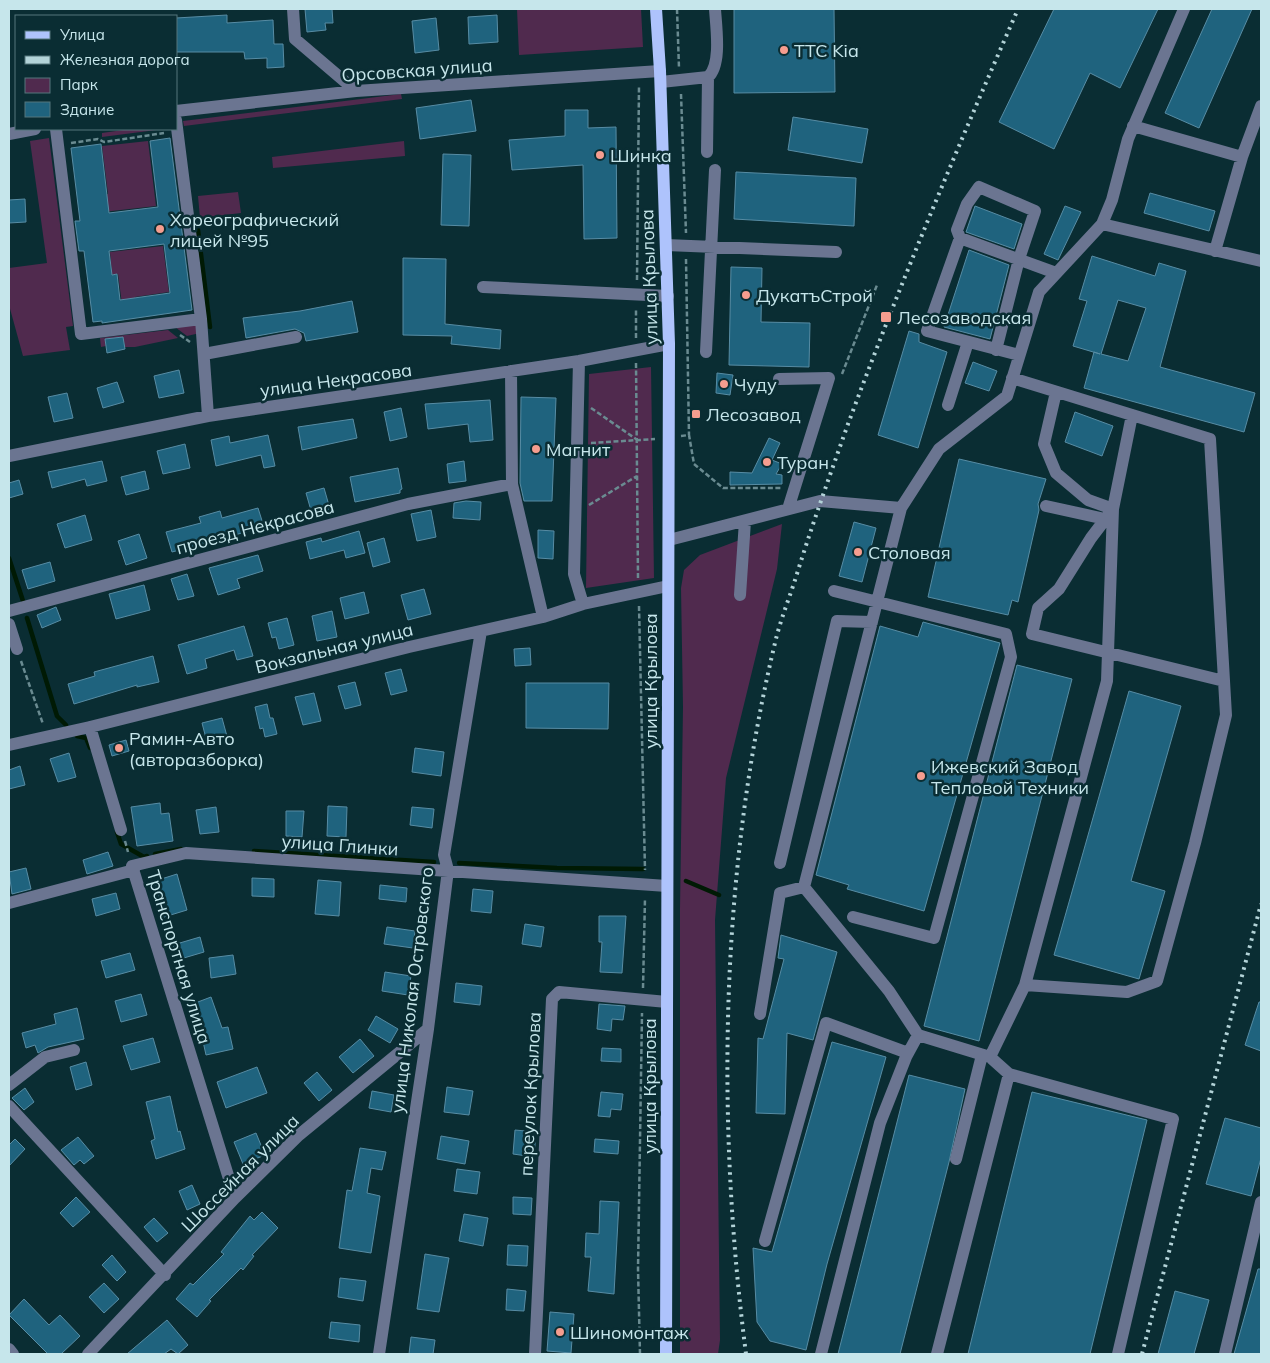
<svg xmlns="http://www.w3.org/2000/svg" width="1270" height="1363" font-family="Mulish,sans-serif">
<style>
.green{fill:#502a4e}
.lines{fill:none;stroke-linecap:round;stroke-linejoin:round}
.stream{stroke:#001a04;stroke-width:4.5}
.building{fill:#1f637e;stroke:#578ca4;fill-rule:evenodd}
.path{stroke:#6a8b91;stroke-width:2.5;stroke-dasharray:5 2.5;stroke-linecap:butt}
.minor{stroke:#6b7591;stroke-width:12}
.major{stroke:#aec3fc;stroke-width:12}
.rail{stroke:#b3d3d8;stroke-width:4;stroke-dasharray:2.5 5;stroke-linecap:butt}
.poi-dot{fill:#f59d8f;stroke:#0a2d33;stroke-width:2}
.labels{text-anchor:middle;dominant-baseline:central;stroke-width:5;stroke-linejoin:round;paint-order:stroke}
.poi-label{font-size:18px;fill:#c6e6eb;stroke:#0a2d33;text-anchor:start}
.street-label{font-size:18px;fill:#c6e6eb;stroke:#0a2d33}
</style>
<rect width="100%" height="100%" fill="#0a2d33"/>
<path class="green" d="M517,9h124l2,38 -124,8z
M401,94l1,5 -218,27 -1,-5z
M130,129h34l-62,8v-4z
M49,138l24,188 -7,1 4,23 -47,6 -14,-51v-37l38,-5 -17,-122z
M148,141l8,65 -53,6 -2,-17 7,-1 -6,-48z
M404,141l1,15 -132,12 -1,-11z
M238,192l3,21 -41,5 -2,-22z
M163,246l6,46 -34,5 2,20 -13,2 -6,-45h-6l-2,-22z
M200,324v9l-13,3 -12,-9z
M168,330l10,8 -43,9h-10l-2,-9 -18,4 1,4 -5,1 -1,-9z
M651,367l3,211 -68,10 3,-214z
M782,524l-5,45 -51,209 -11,142 5,420 -2,14h-38v-445l3,-202 -2,-119 3,-18 16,-15z"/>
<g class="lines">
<path class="stream" d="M198,230l12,97
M9,558l15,46
M27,618l30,98 9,9
M77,736l9,2 4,10
M117,832l4,12 23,13 3,-1
M254,851l180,11
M155,854l26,-5
M459,863l98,5 86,1
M686,881l33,14"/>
</g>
<path class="building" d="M305,9h27l1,14h-8l1,7 -19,2z
M734,9h100l1,83 -101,1z
M1054,9h104l-38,79 -30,-15 -36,76 -55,-27z
M1212,9h40l-53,119 -34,-15z
M227,15v8l46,-3 1,24h9l1,23 -17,1v-10l-22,1 -1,-7h-68v-34z
M497,15l1,27 -29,2 -1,-27z
M436,18l3,32 -24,3 -3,-32z
M471,100l5,31 -56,8 -4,-31z
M565,110h23v18l28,-1 1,111 -33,1 -1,-74 -71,5 -3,-30 56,-4z
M793,117l75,12 -6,34 -74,-13z
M170,138l22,172 -90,13v-2l-9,1 -9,-71h-5l-4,-30h5l-9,-73 30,-4 8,69 49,-6 -8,-66zM164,244l6,49 -50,7 -3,-26 -5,1 -3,-24z
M443,154l28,1 -2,71 -28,-1z
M736,172l120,6 -2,48 -120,-7z
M1150,193l65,18 -6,20 -65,-18z
M25,199l1,23 -17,1v-23z
M975,206l47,18 -8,25 -48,-17z
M1065,206l16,6 -23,48 -14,-6z
M969,250l40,15 -19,74 -46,-12z
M1092,256l63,20 4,-13 27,8 -26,96 95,26 -11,39 -160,-44 10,-36 6,2 -27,-8 14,-45 -8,-2zM1118,300l28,8 -18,53 -27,-7z
M403,258l43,1 -1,65 56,6 -1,19 -49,-5 1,-8 -49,-1z
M731,267l31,1 -1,54 49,1 -1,44 -80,-2z
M352,301l6,31 -52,9 -2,-8 -9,-4 -49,9 -3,-20 57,-7z
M909,331l10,3v8l28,10 -29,96 -40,-13z
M123,337l2,12 -18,4 -2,-14z
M973,362l24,9 -8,20 -24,-8z
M179,370l5,23 -25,5 -5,-22z
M717,373l16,2 -3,20 -14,-2z
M117,382l7,20 -21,6 -6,-20z
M67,393l6,25 -19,4 -6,-25z
M521,397l35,1 -4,103h-28l-4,-18z
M490,400l3,40 -23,2 -2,-18 -40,5 -3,-25z
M401,408l6,29 -17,4 -6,-29z
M1075,412l38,14 -11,30 -37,-14z
M353,419l4,19 -55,12 -4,-23z
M268,435l7,31 -11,2 -3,-13 -45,11 -5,-26 18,-4 1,7z
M769,438l11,5 -8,17 10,4 -6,10 6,1v9l-52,1v-13l22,1z
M185,444l5,24 -27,6 -6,-23z
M959,459l87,20 -8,25 1,6 -21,92 -6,-2 -4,15 -80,-18z
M102,461l5,20 -20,5 -2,-7 -33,9 -4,-16z
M464,461l2,20 -17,2 -2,-19z
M398,468l4,21 -2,1v3l-45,9 -5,-25z
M145,471l4,18 -23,6 -5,-18z
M19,480l4,14 -14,4v-15z
M324,488l6,21 -18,5 -6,-21z
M466,501l15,1 -1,18 -27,-2 1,-15z
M258,508l6,19 -92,25 -6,-20 35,-9 -2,-6 21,-6 2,7z
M431,510l5,27 -19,4 -6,-27z
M85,515l7,25 -27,8 -8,-24z
M854,522l22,6 -14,54 -23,-6z
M538,530l16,1 -1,28 -15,-1z
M359,531l6,22 -19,5 -2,-8 -34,9 -4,-17 15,-4 1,4z
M139,534l8,24 -21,7 -8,-24z
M384,538l6,24 -17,5 -6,-24z
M258,555l5,16 -26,8 3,9 -22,7 -9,-27z
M50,562l5,19 -27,8 -6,-19z
M187,574l7,22 -16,4 -7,-21z
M144,585l6,25 -34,9 -7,-25z
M424,589l7,25 -23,6 -7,-25z
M364,592l5,21 -24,6 -5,-21z
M56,607l5,13 -19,8 -5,-13z
M332,611l5,26 -20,4 -5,-25z
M287,618l7,27 -15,4 -3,-12 -4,1 -4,-15z
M923,622l77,21 -76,268 -77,-22 2,-4 -33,-10 64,-249 38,11z
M244,626l9,30 -16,4 -3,-10 -29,9 2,9 -20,6 -9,-29z
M530,648l1,17 -16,1 -1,-17z
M153,656l6,26 -22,5v-2l-63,19 -6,-20 27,-8 -1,-4z
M1017,665l55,14 -93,362 -55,-15z
M401,669l6,22 -16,4 -6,-22z
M355,682l6,23 -16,4 -7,-23z
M526,683h83l-1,46 -82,-1z
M1129,691l52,15 -50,175 34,10 -26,88 -85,-24z
M314,693l7,28 -18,4 -8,-28z
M267,704l3,14h3l4,16 -12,3 -2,-9 -3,1 -5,-22z
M222,718l6,22 -20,6 -6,-23z
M126,740l3,11 -17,5 -3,-11z
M415,748l29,4 -3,24 -29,-4z
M69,753l7,24 -18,5 -8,-23z
M20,766l5,19 -16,4v-19z
M160,803l1,11 8,-1 4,28 -36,5 -6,-39z
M328,806l19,1 -1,30 -19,-1z
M216,807l3,25 -19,2 -4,-24z
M412,807l22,2 -2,19 -22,-3z
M286,811h18l-2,26 -16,-1z
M108,852l5,14 -26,8 -4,-14z
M26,868l5,21 -19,5 -3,-22z
M177,874l10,36 -23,7 -9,-36z
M252,878l22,1v18l-22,-1z
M318,880l23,2 -2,34 -24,-2z
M380,885l27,3 -1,14 -27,-3z
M473,889l20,2 -2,22 -20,-2z
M116,893l4,16 -24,7 -4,-17z
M599,916h27l-4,57 -22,-1 2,-30h-3z
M525,924l19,3 -3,20 -19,-3z
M387,927l28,4 -2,17 -29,-4z
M781,935l56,17 -24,88 -26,-7 -2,81 -29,-1 2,-75 5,1 21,-80 -6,-1z
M200,937l4,15 -27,8 -4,-15z
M130,953l5,17 -29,8 -5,-17z
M233,955l3,19 -25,4 -2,-20z
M385,972l26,4 -3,19 -26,-4z
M456,983l26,3 -2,19 -26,-3z
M141,994l6,21 -26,7 -6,-21z
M211,997l11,31 6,-1 5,22 -27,6 -7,-32h-3l-6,-18z
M1259,1002h2v49l-16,-6z
M599,1004l26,2 -2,14 -11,-1 -1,12 -14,-2z
M77,1008l7,31 -36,8 -10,6 -3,-8 -9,3 -4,-15 34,-9 -2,-10z
M376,1016l22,13 -8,14 -22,-13z
M153,1038l7,24 -29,8 -8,-24z
M360,1039l14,17 -21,17 -14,-16z
M832,1042l54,15 -59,207 -21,86 -36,-9 -13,-19 -4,-74 19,4z
M602,1048l19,1v13l-20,-1z
M86,1062l6,23 -16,5 -6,-23z
M257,1067l10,26 -41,15 -9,-26z
M317,1072l15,18 -13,11 -15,-18z
M909,1075l56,14 -16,73 -49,192h-62z
M447,1087l26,4 -4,24 -25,-3z
M25,1088l9,14 -10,8 -12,-12z
M372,1091l22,4 -3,17 -22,-4z
M601,1092l22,2 -2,16 -10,-1 -1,8 -12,-1z
M1032,1092l115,28 -57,234h-122z
M170,1096l8,36 2,-1 5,18 -29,10 -5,-18 4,-2 -9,-37z
M1225,1118l36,10v30l-10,38 -45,-12z
M515,1130l21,2 -2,25 -21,-3z
M256,1133l9,22 -22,9 -9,-22z
M441,1136l28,5 -4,23 -28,-5z
M78,1137l16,19 -10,8 -4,-4 -6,5 -13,-15z
M15,1139l10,10 -16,17v-21z
M595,1139l24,2 -1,13 -24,-2z
M360,1148l26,4 -4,18 -11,-2 -4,25 13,3 -9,57 -32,-5 8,-58 5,1z
M457,1169l23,3 -3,22 -23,-3z
M192,1185l8,19 -13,6 -8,-19z
M76,1197l14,15 -17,15 -13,-14z
M513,1197l19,1 -1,17 -18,-1z
M600,1201l19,1 -5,92 -26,-3 3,-34h-6l1,-24 13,1z
M262,1212l16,16 -26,27 2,1 -11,14 -2,-2 -32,32 2,1 -14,16 -21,-18 14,-16 3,2 31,-31 -3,-2 29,-36 4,4z
M464,1214l24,4 -5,28 -24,-5z
M154,1218l14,15 -11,9 -13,-15z
M508,1245l20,1 -1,20 -20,-1z
M425,1254l24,4 -10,54 -22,-3z
M112,1255l14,17 -9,9 -15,-16z
M1258,1269h3v85h-27z
M340,1278l26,3 -3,20 -25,-4z
M104,1283l15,16 -15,14 -15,-16z
M507,1289l19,2 -2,20 -18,-1z
M1175,1291l34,9 -15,54h-36z
M24,1299l25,26 11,-10 20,21 -19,18h-13l-39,-39z
M550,1312l24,2 -3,39 -24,-2z
M167,1320l21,25 -10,9 -7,-5 -7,5h-37z
M331,1322l29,3 -1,17 -30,-4z
M411,1337l24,3 -2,14h-24z"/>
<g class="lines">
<path class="path" d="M677,9l2,59
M681,94l5,139
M71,143l27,-4 6,3 60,-9
M686,259l3,176
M637,280l2,-194
M180,335l10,7
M636,338v-30
M636,363l2,215
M842,374l35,-89
M591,408l45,31
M681,436l8,-1 5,29 29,24h58
M591,443l64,-4
M589,505l48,-29
M639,606l6,264
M21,661l22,63
M125,841l3,11
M643,988l2,-90
M640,1354l-2,-85 4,-256"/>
<path class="minor" d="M293,9l2,30 61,52
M661,82l47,-5c14,-12 8,-51 7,-68
M176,111l180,-20 304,-20
M176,120l25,199 7,97
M1133,126l109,31 19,-51
M56,129l25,205 120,-15
M9,134l26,-5
M707,152l1,-75
M1102,224l10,-24 16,-61 56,-130
M960,238l-3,-8 10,-26 12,-17 56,24 -16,48 -23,91
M666,245l170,7
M1215,251l27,-94
M483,287l185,9
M706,352l9,-182
M204,354l92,-17
M1019,355l-92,-24 33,-93 96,35
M579,361l-5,213 9,30
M511,371l1,113 31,133
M779,379l50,-1 -41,131
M1056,392l-12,52 12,29 32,27 25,9 -22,29 -32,51 -21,19 -6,26 192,47
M948,405l20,-63
M9,456l199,-40 371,-55 90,-17
M1046,506l59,13
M901,508l-97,379 85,104 29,44 72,22 35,-72 102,7 30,-11 38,-138 31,-128 -16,-276 -198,-61
M669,540l151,-39 81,7 38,-59 68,-53 32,-104 63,-68 159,37
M834,591l172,43 5,23 -77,281 -81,-21
M740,595l5,-74
M9,611l399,-107 104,-20
M9,624l8,25
M90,727l31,103
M9,745l81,-18 319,-80 134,-30 40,-13 85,-18
M780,863l57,-242 35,1
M9,903l125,-33
M1025,985l82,-304 6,-172 19,-94
M760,1014l20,-121 24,-6
M1009,1074l164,45 -55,235
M9,1085l36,-28 29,-7
M9,1106l156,169
M956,1159l26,-104
M235,1198l-103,-332 54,-13 481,33
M765,1241l61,-218 82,30
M9,1349l4,5
M88,1354l147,-156 64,-63 129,-106
M379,1354l49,-325 20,-159 -4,-15 37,-224
M535,1354l17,-355 7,-7 108,10
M821,1354l59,-231 26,-66 12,-22
M937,1354l72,-280 -19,-17
M1225,1354l36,-152"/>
<path class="major" d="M656,9l4,62 9,273 -3,1010"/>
<path class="rail" d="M746,1354c-30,-232 -26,-482 29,-711 5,-22 14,-44 21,-66 16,-52 34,-102 52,-153 52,-140 110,-278 170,-415
M1142,1354l119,-450"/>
</g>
<g class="poi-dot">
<circle cx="784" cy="50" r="5"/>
<circle cx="600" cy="155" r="5"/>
<circle cx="160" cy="229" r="5"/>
<circle cx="746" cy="295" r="5"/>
<rect x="880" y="311" width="12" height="12" rx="2.5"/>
<circle cx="724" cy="384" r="5"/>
<rect x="691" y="409" width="10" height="10" rx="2.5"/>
<circle cx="536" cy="449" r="5"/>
<circle cx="767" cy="462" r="5"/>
<circle cx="858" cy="552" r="5"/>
<circle cx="119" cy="748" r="5"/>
<circle cx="921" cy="776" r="5"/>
<circle cx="560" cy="1332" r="5"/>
</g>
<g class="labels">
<g class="poi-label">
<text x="794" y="50">ТТС Kia</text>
<text x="610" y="155">Шинка</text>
<text x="170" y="219">Хореографический<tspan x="170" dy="21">лицей №95</tspan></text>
<text x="756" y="295">ДукатъСтрой</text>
<text x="897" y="317">Лесозаводская</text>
<text x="734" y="384">Чуду</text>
<text x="706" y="414">Лесозавод</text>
<text x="546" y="449">Магнит</text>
<text x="777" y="462">Туран</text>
<text x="868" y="552">Столовая</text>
<text x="129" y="738">Рамин-Авто<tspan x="129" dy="21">(авторазборка)</tspan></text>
<text x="931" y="766">Ижевский Завод<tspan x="931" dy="21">Тепловой Техники</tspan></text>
<text x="570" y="1332">Шиномонтаж</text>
</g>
<g class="street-label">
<text transform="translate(417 70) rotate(-4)">Орсовская улица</text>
<text transform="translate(649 277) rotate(-92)">улица Крылова</text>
<text transform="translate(336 380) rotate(-8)">улица Некрасова</text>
<text transform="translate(255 527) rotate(-15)">проезд Некрасова</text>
<text transform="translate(334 648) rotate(-14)">Вокзальная улица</text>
<text transform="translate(650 681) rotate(-90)">улица Крылова</text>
<text transform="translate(340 845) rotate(4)">улица Глинки</text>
<text transform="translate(179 957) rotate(73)">Транспортная улица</text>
<text transform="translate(412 990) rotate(-83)">улица Николая Островского</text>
<text transform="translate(649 1086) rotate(-90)">улица Крылова</text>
<text transform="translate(530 1094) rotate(-87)">переулок Крылова</text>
<text transform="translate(240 1173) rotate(-45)">Шоссейная улица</text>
</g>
</g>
<rect width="1270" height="1363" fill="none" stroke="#c6e6eb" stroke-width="20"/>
<rect x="15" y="15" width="162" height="115" fill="#0a2d33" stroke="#55777d"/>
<rect x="25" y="31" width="25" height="8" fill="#aec3fc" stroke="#55777d"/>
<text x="60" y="40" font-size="15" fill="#c6e6eb">Улица</text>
<rect x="25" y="56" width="25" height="8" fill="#b3d3d8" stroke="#55777d"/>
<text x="60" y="65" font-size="15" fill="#c6e6eb">Железная дорога</text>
<rect x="25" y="78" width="25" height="15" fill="#502a4e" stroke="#55777d"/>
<text x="60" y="90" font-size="15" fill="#c6e6eb">Парк</text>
<rect x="25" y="102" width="25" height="15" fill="#1f637e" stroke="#55777d"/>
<text x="60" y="115" font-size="15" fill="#c6e6eb">Здание</text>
</svg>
